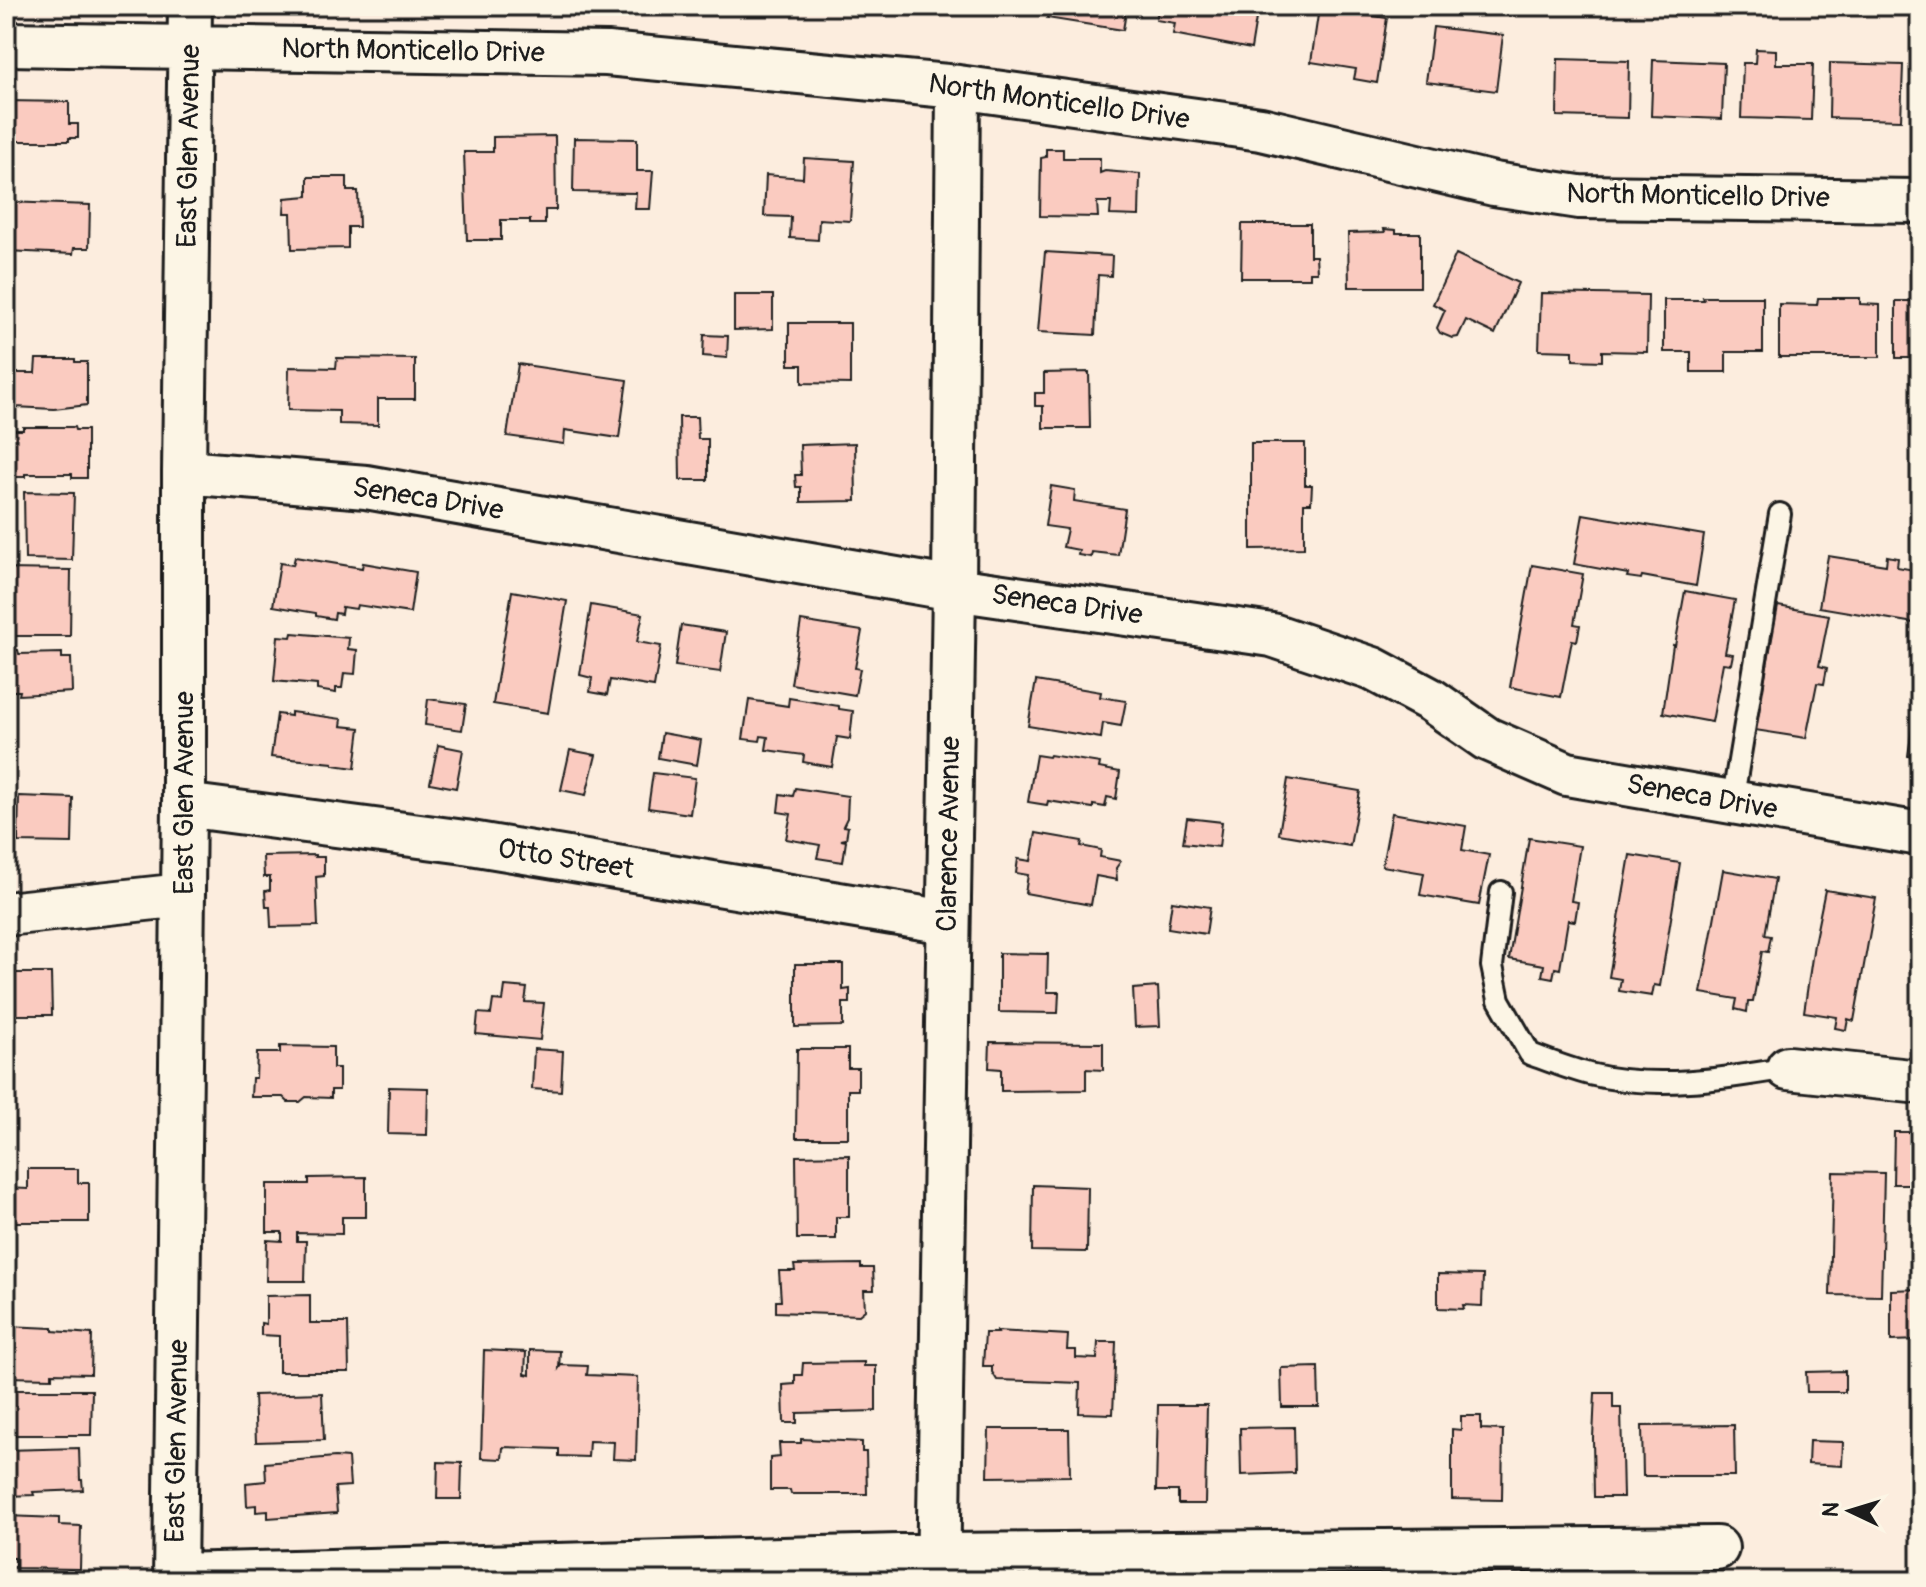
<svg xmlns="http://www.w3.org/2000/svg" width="1926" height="1587" font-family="Pangolin,sans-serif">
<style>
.building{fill:#facbc0;stroke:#1c1c1c;stroke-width:2}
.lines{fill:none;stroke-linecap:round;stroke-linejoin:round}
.service-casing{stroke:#1c1c1c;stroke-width:26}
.minor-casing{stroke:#1c1c1c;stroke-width:48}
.service{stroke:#fcf5e5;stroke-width:20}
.minor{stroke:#fcf5e5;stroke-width:42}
.labels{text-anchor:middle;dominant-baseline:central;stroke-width:6;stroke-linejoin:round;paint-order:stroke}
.street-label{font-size:28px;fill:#1c1c1c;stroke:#fcf5e5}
</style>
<rect width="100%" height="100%" fill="#fcedde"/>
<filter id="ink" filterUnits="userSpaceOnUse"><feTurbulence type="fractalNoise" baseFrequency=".0125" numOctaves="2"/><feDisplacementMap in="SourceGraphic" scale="16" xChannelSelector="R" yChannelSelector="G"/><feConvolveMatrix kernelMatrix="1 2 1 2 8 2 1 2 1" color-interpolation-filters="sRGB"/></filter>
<g filter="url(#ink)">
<path class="building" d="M1049,6h78l-4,24 -76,-12z
M1159,6h99l-7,43 -78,-15 2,-11 -19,-3z
M1319,8l68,10 -10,65 -23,-4 2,-10 -45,-7z
M1433,27l70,8 -7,56 -70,-9z
M1756,49l20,1v14h37l-2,56 -70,-2 2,-55h12z
M1558,59l71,2 -1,57 -71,-2z
M1653,60l71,3 -2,56 -71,-3z
M1830,63l73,2 -2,55 -72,-2z
M6,101l63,1v22h9v14h-9v3h-63z
M555,136l1,74h-11v14h-15v-4h-29v20h-34l-3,-88h29v-15z
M574,138l63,1v32h16l-3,38h-15l1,-16 -63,-1z
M1046,149h17v9h37v15l5,-2 35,3 -1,42 -29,-1 1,-13h-14l1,15 -58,-1 1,-58 5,-1z
M804,158l50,3 -4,60 -31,-2 -1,21 -28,-2 1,-21 -27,-1 2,-41 37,3z
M308,177h39v14h11l1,36h-11v21l-56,1 -1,-36h-7l1,-15 23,-2z
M6,202l84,3 -1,43h-15l-1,6 -67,-3z
M1242,224h68v32h6l1,16h-7v6h-69z
M1384,229l12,1v3h24v54h-71l-1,-54 37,-1z
M1045,252l67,4 -1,20 -13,-1 -3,60 -57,-3z
M1456,254l62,29 -23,51 -29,-14 -8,17 -6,1 -12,-5 -3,-5 8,-18 -12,-6z
M1541,293l107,2 -1,57 -45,-1v10l-29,-1v-9l-34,-1z
M734,295h39v34l-39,1z
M1703,297h60v55h-37v20h-35v-20h-27v-52h40z
M1818,298h42v6l20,1v52h-101v-53l38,1z
M1896,301h24v57h-24z
M789,323h61v61l-48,-1v-18h-13z
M704,335l24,1 -1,22 -24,-2z
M337,358l78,1v40h-37v26l-39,-1v-13l-51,-1 1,-43 47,1z
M36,359h39v3h12v43l-33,4 -39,-2v-34h20z
M518,364l109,16 -8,58 -54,-8 -1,14 -57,-8z
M1089,372l1,56h-47v-22h-8v-13h9v-20z
M679,417h18l1,22h10v41h-28z
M23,427h51l1,3h12v48h-15v-4h-47v3h-16v-47h14z
M855,443l1,58 -55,1v-15h-5l-1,-12h6l-1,-30z
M1251,443h54v42h7l-1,18h-7v45l-53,1z
M1051,486l24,4 -1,11 51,8 -7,46 -26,-3 -1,5 -13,-2 1,-5 -16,-3 4,-18 -22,-3z
M24,492l50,1 -2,67 -47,-1z
M1583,514l121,21 -8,51 -54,-10 -1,3 -14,-2 1,-3 -54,-10z
M1828,556l58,9 1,-9 11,2 -1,9 23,4v53l-101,-17z
M295,557l67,11 1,-5 53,9 -6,41 -53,-8 -1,4 -14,-2 -1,7 -6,-1 -1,6 -18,-3v-3l-43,-7 7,-43 13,2z
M1532,565l51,9 -9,50 6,1 -3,16 -5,-1 -11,57 -51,-10z
M6,569l65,1 -1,66h-64z
M512,591l55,10 -19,112 -55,-9z
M1685,591l50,9 -10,53 8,1 -2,10 -8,-1 -11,59 -49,-9 10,-68 2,1z
M591,605l52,9 -6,28 24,4 -7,41 -44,-7 -3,15 -17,-3 2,-14 -12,-3z
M1778,606l51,9 -10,51 8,2 -3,16 -7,-1 -11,55 -51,-8z
M801,621l61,10 -7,37 5,1 -5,26 -64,-11z
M681,625l45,7 -6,40 -45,-6z
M292,633l57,5 -1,11 9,1 -2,24 -11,-1 -2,15h-6v5l-19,-3v-5l-43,-4 4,-45 13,1z
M6,650h12l1,4 43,-1v5h9l1,34 -53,3 1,-4h-14z
M1036,681l65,11 -1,5 26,4 -5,25 -18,-3 -2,15 -73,-12z
M1918,687h2v71l-12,-2z
M789,698l50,8v3l14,2 -3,28 -13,-2 -5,30 -29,-5 1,-7 -38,-5 2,-13 -7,-1 -1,5 -17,-2 6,-39 39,6z
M428,699l38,5 -4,26 -37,-5z
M291,712l51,7 -1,7 19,2 -5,40 -22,-3v-2l-62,-6 6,-43 14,2z
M662,733l39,7 -4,25 -39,-7z
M438,745l25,5 -7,38 -26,-5z
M570,750l26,5 -10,40 -25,-5z
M1036,755l13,2 1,-2 50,8 -1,5 21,4 -4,27 -9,-2 -2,10 -12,-2v3l-45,-7 -1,4 -19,-3z
M653,773l42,5 -5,36 -42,-6z
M1288,779l72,12 -10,55 -71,-12z
M795,788l53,8 -1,22 -4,8 5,1 -2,12 -5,1 5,1 -3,21 -26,-4 3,-13 -34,-6 5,-25 -13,-2 2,-18 13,2z
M19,796l54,2 -1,45 -54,-1z
M1392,813l74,13 -4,24 27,5 -10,50 -59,-10 4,-22 -42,-7z
M1187,818l35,4 -3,25 -36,-4z
M1036,833l46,8 -1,5 20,4 -1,7 21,4 -5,7 1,12 -21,-4 -5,29 -66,-12 3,-18 -12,-2 2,-14 13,2z
M1529,838l51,8 -9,55 7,1 -3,19 -7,-1 -8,49 -5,-1 -2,10 -11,-2 2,-11 -35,-6z
M315,855v2h9v19l-8,1 2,49 -47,1 -1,-20h-4l-1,-16 5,-1v-13h-6l-1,-21z
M1630,855l50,8 -20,123 -6,-1 -2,11 -33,-5 2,-12 -12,-2z
M1723,870l52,9 -10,56 6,1 -3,16 -6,-1 -9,51h-5l-1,10 -12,-3 2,-10 -36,-6z
M1825,890l51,8 -22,123 -6,-2 -2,11 -11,-2 2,-11 -33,-5 10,-68z
M1172,901l38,6 -4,27 -38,-6z
M999,953l49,1 -1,38h12l-1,21 -59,-1z
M795,964h48v26l7,-1v14h-7v23l-48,1z
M6,973h45l1,42h-46z
M1920,981v49l-8,-2z
M505,986l22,2 -2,14 19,1 -4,37 -64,-6 2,-21 13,1 2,-14 10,1z
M1158,987l2,39 -25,1 -2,-38z
M990,1042l113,1v27l-17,-1v21l-85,1v-22l-12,-1z
M280,1046l53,1v21h6v22h-8v8l-25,-1 -6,5h-12l-5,-5h-32l1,-19h4l1,-25h23z
M534,1049l29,2 -2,40 -29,-2z
M797,1049h51v19h10v22h-10v48h-52z
M389,1087l39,1 -1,47 -39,-1z
M1894,1132h26v52h-27z
M849,1155v62h-13v22h-39l-1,-83z
M28,1169h50v14h11v39h-83v-34l22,1z
M1833,1172l51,1 -3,123 -51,-1z
M366,1177v40h-24v17l-45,-1v8h9l-1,40h-39l1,-41 15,1v-9h-15v-48h42v-6z
M1033,1185l55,2 -1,65 -55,-1z
M861,1264v4h12l1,22h-10l1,20 -6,5 -83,-3v-11h5l-2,-30h16l-1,-6z
M1438,1274l45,1 -1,31 -19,-1 1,4 -26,-1z
M1920,1289v51l-29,1v-51z
M310,1295v28h38l1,49h-70v-36l-18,-1v-12l5,1v-28z
M6,1326l47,2v3l39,3 -1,40 -39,-1v5l-46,-1z
M997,1331l71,4 -1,15h9v8l21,1 1,-17h18l-3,72 -34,-1 1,-30 -83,-3 -5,-8v-6h-9l2,-33h13z
M484,1350l42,2 -1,22 5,1v-25l30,1 -1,17 2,-3 27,1 -1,9 51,2 -2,83 -23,-1 1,-17 -25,-1 -1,16 -29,-1v-7l-56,-2 -1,12 -21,-1z
M864,1362v4h12v45l-79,2v10h-13l-1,-38 12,-1v-9h7l1,-12z
M1318,1367l1,40h-37l-1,-39z
M1845,1371v21h-38l-1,-20z
M12,1390h80l-1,45h-79v-18h-6v-25h6z
M322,1393l2,47 -68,2 -2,-47z
M1595,1393h18v15h8l2,89h-29l-1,-59z
M1158,1405h49l-2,99h-27v-13h-22z
M1461,1416h20v13l22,1 -1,70 -50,-1v-70l9,1z
M1734,1425l1,51h-92l-1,-50z
M1294,1427l1,46 -54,2 -1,-47z
M989,1429h80l1,47 -82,1z
M801,1439l61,3v10h4l1,42h-76l-1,-4h-20v-32l10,-1 -1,-14h22z
M1809,1441l34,1 -1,24 -34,-2z
M79,1448l1,32h2l1,10 -50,2 1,3 -27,1 -1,-46z
M335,1457l13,1 2,28 -15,1 2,26 -69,5v-7l-12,1v-7l-9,1 -1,-23 20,-2 -1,-18z
M438,1462l24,1 -1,36h-24z
M6,1516l53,2v7l22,1 -1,43 -65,-1v-10h-9z"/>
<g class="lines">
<g class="service-casing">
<path id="service" d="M1732,803l48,-289
M1501,892l-9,74 7,34 31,54c19,7 39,15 59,20 66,16 134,5 199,-6"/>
</g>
<g class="minor-casing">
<path id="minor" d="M6,44l601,10 351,33 303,42 233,55 85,13 341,4
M184,472l182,15 588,102 318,46 101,34 58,31 56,39 80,35 353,60
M184,805l281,37 482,80
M6,914l177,-19
M1788,1068l132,14
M175,1575l763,-20 779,-7
M175,1581l9,-776v-333l6,-466
M938,1581l16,-992 4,-502"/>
</g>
<use href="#service" class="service"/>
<use href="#minor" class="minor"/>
</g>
</g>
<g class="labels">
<g class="street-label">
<text transform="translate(413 51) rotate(1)">North Monticello Drive</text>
<text transform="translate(1059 102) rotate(8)">North Monticello Drive</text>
<text transform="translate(189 146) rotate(-89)">East Glen Avenue</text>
<text transform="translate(1698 196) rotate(1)">North Monticello Drive</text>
<text transform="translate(428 499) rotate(9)">Seneca Drive</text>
<text transform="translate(1067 605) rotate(8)">Seneca Drive</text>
<text transform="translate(184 793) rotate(-90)">East Glen Avenue</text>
<text transform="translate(1702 797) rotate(10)">Seneca Drive</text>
<text transform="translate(949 834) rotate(-89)">Clarence Avenue</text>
<text transform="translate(566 859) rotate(9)">Otto Street</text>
<text transform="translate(177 1441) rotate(-89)">East Glen Avenue</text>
</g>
</g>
<rect width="1926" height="1587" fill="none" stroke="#fcf5e5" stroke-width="32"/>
<rect x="16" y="16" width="1894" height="1555" fill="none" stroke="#1c1c1c" stroke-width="3" filter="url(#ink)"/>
<g transform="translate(1850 1511) rotate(274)" stroke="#fcf5e5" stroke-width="6" paint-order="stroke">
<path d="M0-6L14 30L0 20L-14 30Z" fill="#1c1c1c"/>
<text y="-12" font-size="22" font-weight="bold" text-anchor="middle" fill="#1c1c1c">N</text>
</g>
</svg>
